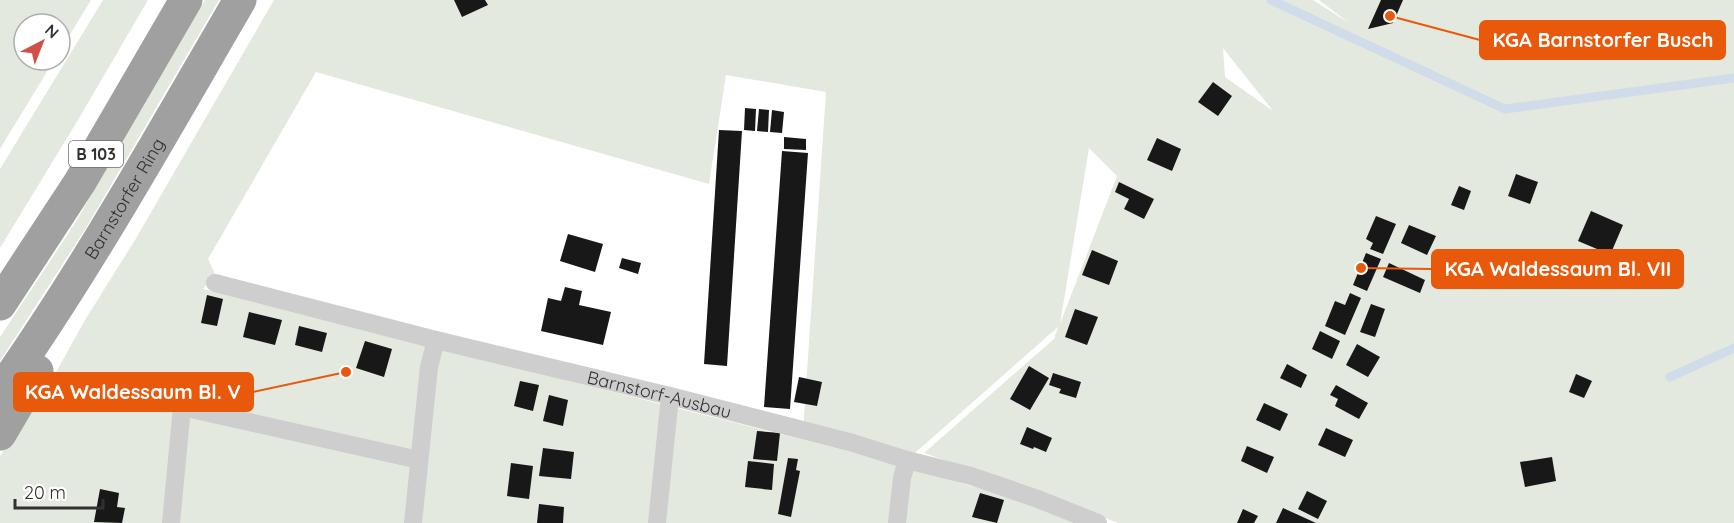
<svg xmlns="http://www.w3.org/2000/svg" width="1734" height="523" font-family="Quicksand,sans-serif">
<style>
.green{fill:#e3e9de;fill-rule:evenodd}
.lines{fill:none;stroke-linecap:round;stroke-linejoin:round}
.stream{stroke:#d0dce9;stroke-width:9}
.building{fill:#181818}
.service{stroke:#cecece;stroke-width:18}
.trunk{stroke:#a0a0a0;stroke-width:33}
.labels{text-anchor:middle;dominant-baseline:central;stroke-width:6;stroke-linejoin:round;paint-order:stroke}
.shield{fill:#fff;stroke:#6f6f6f;stroke-width:1.5}
.shield-label{font-size:16px;font-weight:bold;fill:#313131}
.street-label{font-size:18px;fill:#313131;stroke:#fff}
.leader{fill:none;stroke:#e8590c;stroke-width:2}
.callout-dot{fill:#e8590c;stroke:#fff;stroke-width:2}
.callout{fill:#e8590c;stroke:#e8590c;stroke-width:2}
.callout-label{font-size:20px;text-anchor:middle;font-weight:bold;fill:#fff}
</style>
<rect width="100%" height="100%" fill="#fff"/>
<path class="green" d="M0,0h91l-31,51v-27h-36v36h30l-54,89z
M103,0h45l-70,120 -78,128v-79z
M205,0h14l-133,228 -86,133v-24l75,-114z
M274,0h1039l36,23 -30,-23h415v523h-616l-80,-31 -114,-39 130,-114 4,-12 -151,133 -104,-29 23,-339 -100,-17 -17,109 -393,-112 -108,187 7,15 -12,15 661,166 159,46 55,22h-1078v-67l50,-73 35,-63 50,-80zM1223,48l50,63 -48,-34zM1089,148l28,28 -57,148z"/>
<g class="lines">
<path class="stream" d="M1271,0l234,109 229,-31
M1670,377l64,-29"/>
</g>
<path class="building" d="M454,0h31l3,5 -26,12z
M1381,0h22l-10,23 -25,6z
M1213,82l19,14 -14,20 -20,-14z
M745,108l11,1 -1,22 -11,-1z
M759,109l10,1 -1,22 -11,-1z
M772,110l12,2 -2,21 -12,-1z
M719,130l23,1 -15,235 -23,-2z
M784,137l22,2v11l-22,-1z
M1157,138l24,11 -9,22 -25,-11z
M782,151l26,2 -18,256 -26,-2z
M1516,174l22,8 -8,22 -22,-8z
M1119,182l35,17 -10,20 -20,-10 5,-10 -14,-7z
M1459,186l12,5 -7,19 -13,-5z
M1591,211l32,14 -18,42 -14,-6 6,-12 -19,-8z
M1376,216l20,8 -13,30 -13,-5 3,-6 -7,-4z
M1409,225l27,11 -9,19 -26,-12z
M568,234l35,10 -8,28 -35,-11z
M1092,250l26,11 -9,24 -27,-10z
M1366,253l15,6 -14,32 -14,-6z
M622,258l19,5 -3,11 -19,-6z
M1389,263l36,17 -5,13 -37,-16z
M565,287l17,4 -3,14 32,7 -8,33 -62,-14 7,-33 13,3z
M1350,293l11,5 -16,37 -20,-9 10,-25 10,4z
M207,295l16,4 -6,27 -16,-3z
M1371,304l14,5 -10,28 -15,-5z
M1075,309l23,8 -11,28 -22,-8z
M249,312l33,8 -7,25 -32,-8z
M299,326l28,7 -5,19 -27,-7z
M1320,331l20,10 -8,18 -20,-10z
M365,341l27,8 -8,28 -28,-9z
M1357,344l23,13 -12,20 -22,-12z
M1287,364l20,11 -6,13 -21,-10z
M1029,366l20,12 -19,32 -20,-11z
M1053,373l28,9 -5,16 -17,-5 2,-4 -12,-4z
M1576,374l16,7 -8,17 -15,-6z
M799,377l23,5 -5,24 -23,-4z
M520,381l19,4 -6,26 -19,-5z
M1336,385l32,18 -9,16 -24,-13 3,-7 -8,-4z
M549,395l19,5 -5,26 -20,-5z
M1264,403l24,11 -8,17 -24,-11z
M1027,427l25,11 -6,14 -12,-5 -1,2 -13,-5z
M1326,428l27,12 -8,17 -27,-12z
M757,431l23,2 -3,28 -24,-2z
M1247,446l27,11 -7,16 -26,-12z
M543,448l31,4 -3,27 -32,-3z
M1552,457l4,24 -31,6 -5,-25z
M788,458l10,1 -2,11 4,1 -9,46 -13,-3z
M748,461l26,3 -2,26 -27,-3z
M511,463l22,3 -4,33 -22,-3z
M100,489l19,4 -2,14 8,1 -3,15 -28,-1z
M1307,491l20,10 -9,18 -20,-10z
M980,493l24,7 -7,23 -25,-6z
M539,504l25,3 -1,16h-26z
M1283,508l33,15h-40z
M1243,509l15,7 -4,7h-17z"/>
<g class="lines">
<g class="service">
<path id="s1" d="M215,283l221,57 234,56 183,47 54,17 64,16 67,23 60,24"/>
<path d="M171,523l11,-116 237,53"/>
<path d="M413,523l16,-156 7,-27"/>
<path d="M657,523l13,-127"/>
<path d="M897,523l5,-45 5,-18"/>
</g>
<g class="trunk">
<path d="M0,304l80,-122 106,-182"/>
<path id="s2" d="M0,392c88,-125 163,-260 240,-392"/>
<path d="M0,434l37,-63"/>
</g>
</g>
<g class="labels">
<rect class="shield" x="69" y="141" width="54" height="26" rx="4.5"/>
<g class="shield-label">
<text x="96" y="154">B 103</text>
</g>
<g class="street-label">
<text stroke="none"><textPath href="#s2" startOffset="230">Barnstorfer Ring</textPath></text>
<text stroke="none"><textPath href="#s1" startOffset="458">Barnstorf-Ausbau</textPath></text>
</g>
</g>
<path class="leader" d="M1390 16L1480 40M1361 268L1432 269M346 372L253 392"/>
<g class="callout-dot">
<circle cx="1390" cy="16" r="6"/>
<circle cx="1361" cy="268" r="6"/>
<circle cx="346" cy="372" r="6"/>
</g>
<g class="callout">
<rect x="1480" y="21" width="245" height="38" rx="6"/>
<rect x="1432" y="250" width="251" height="38" rx="6"/>
<rect x="14" y="373" width="239" height="38" rx="6"/>
</g>
<g class="callout-label">
<text x="1603" y="47">KGA Barnstorfer Busch</text>
<text x="1558" y="276">KGA Waldessaum Bl. VII</text>
<text x="133" y="399">KGA Waldessaum Bl. V</text>
</g>
<g transform="translate(42 42) rotate(42)"><circle r="28" fill="#ffffff" stroke="#adadad" stroke-width="1.5"/>
<path d="M0-4.5L10 22L0 15L-10 22Z" fill="#d1514a"/>
<text y="-9" font-size="16" font-weight="bold" text-anchor="middle" fill="#313131">N</text>
</g>
<path d="M15 499v9h88v-9" fill="none" stroke="#313131" stroke-width="3"/>
<text x="24" y="499" font-size="18" fill="#313131" stroke="#ffffff" stroke-width="4.5" paint-order="stroke">20 m</text>
</svg>
